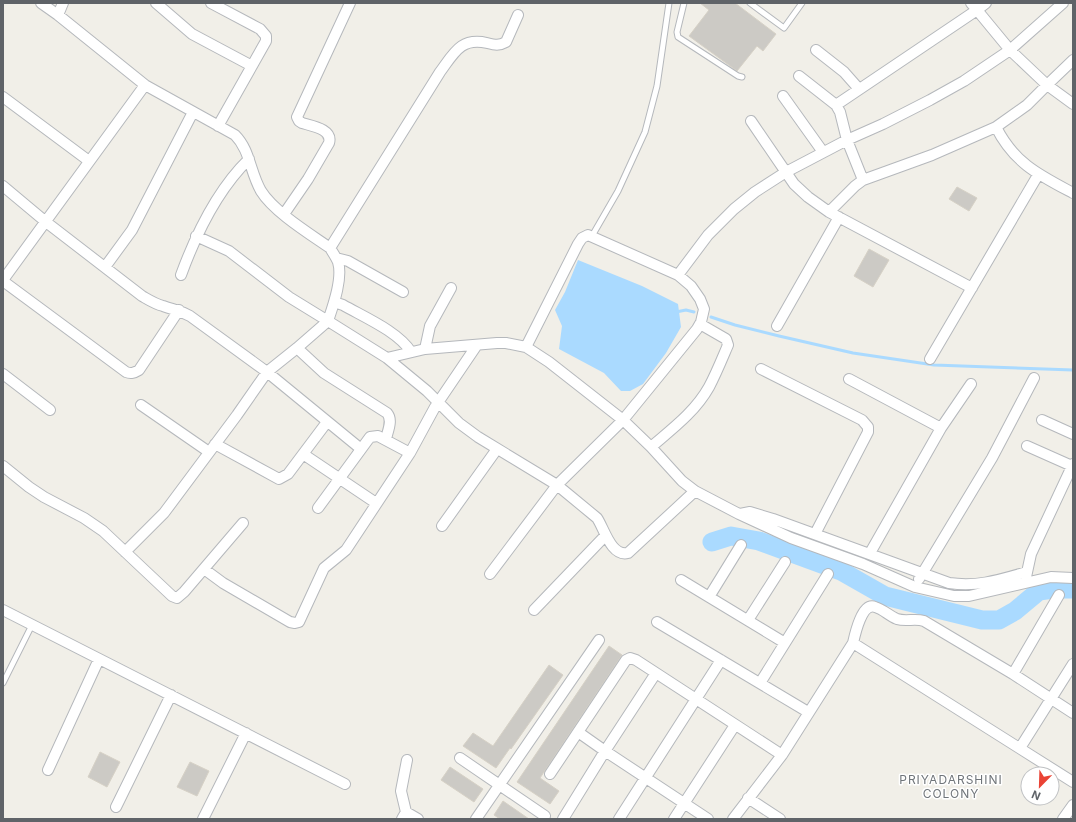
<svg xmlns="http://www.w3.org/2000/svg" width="1076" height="822" font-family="Inter,sans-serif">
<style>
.water{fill:#aadaff}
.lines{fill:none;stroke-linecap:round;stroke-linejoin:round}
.stream{stroke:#aadaff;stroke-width:3}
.river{stroke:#aadaff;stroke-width:19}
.building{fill:#cccac5;stroke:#d6d1c6}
.lane-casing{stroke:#b5b8bc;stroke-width:7}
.street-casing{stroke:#b5b8bc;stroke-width:12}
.lane{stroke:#fff;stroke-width:5}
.street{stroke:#fff;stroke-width:10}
.labels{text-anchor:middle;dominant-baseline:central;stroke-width:3;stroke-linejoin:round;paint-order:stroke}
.neighbourhood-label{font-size:12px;letter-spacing:1px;fill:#70757a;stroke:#fff}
</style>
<rect width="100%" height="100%" fill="#f1efe8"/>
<path class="water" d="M578,260l64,26 36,18 3,23 -15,26 -23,31 -13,7h-9l-17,-18 -45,-24 3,-23 -7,-16 10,-18z"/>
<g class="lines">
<path class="stream" d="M676,312l10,-2 8,2
M711,317l24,8 44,11 74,17 81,12 139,5"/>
<path class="river" d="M712,542l19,-6 28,5 82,30 44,25 97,24h17l16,-9 24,-20 14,-2h20"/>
</g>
<path class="building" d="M700,3h35l41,31 -13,17 -6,-5 -20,25 -48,-35 20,-26z
M957,187l20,11 -8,13 -20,-12z
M869,249l20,11 -16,27 -19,-11z
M609,646l13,9 -82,123 19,13 -9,13 -33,-22z
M549,665l14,10 -52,74 -1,-1 -14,20 -33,-22 10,-13 20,13z
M100,752l20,10 -13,25 -19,-10z
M190,762l19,9 -12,25 -20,-9z
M450,767l33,22 -9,13 -33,-22z
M503,801l26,18h-29l-6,-4z"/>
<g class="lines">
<g class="lane-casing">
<path id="lane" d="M684,3l-7,29 1,5 60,39 4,1
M750,3l34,25 18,-25
M592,236l26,-45 27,-59 12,-46 12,-83
M3,683l29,-58"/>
</g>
<g class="street-casing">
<path id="street" d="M41,3l17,12 87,70
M156,3l36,31 60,32
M211,3l49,26 6,7v5l-48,85
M986,3l-9,7 33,40 53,-47
M58,15l5,-12
M816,50l28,22 15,17
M799,76l37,29 4,7 7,28 16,40
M783,96l40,56
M3,97l86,64
M836,105l141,-95 -6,-7
M751,121l43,63 14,13 21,15 143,76
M996,127c18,36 43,48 77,66
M3,186l43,36 96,74c7,4 13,8 21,10 11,4 16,4 27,10l77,56 94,77
M829,212l26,-26 8,-6 69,-25 64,-28 31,-22 20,-20 26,19
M284,214l24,-35 21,-36c4,-14 -17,-17 -27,-20l-3,-2 -2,-4 53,-114
M330,248l110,-176c14,-19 21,-35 47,-29 8,2 12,3 19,-1l12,-27
M336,258l12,3 55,31
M105,267l27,-37 61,-118
M181,275c15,-41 36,-85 68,-116
M678,275l30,-40 26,-26 21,-17 31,-20 61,-32 36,-16 47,-24 34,-19 46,-31 37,35 26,-25
M3,280l142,-195 90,50c15,15 15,37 26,56 13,21 49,43 69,57 3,5 6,9 8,14 5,16 -5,44 -10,59l59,37 38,-9 72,-6h9l20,4 23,15 74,58 28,27 31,34 13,10 44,23 52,24 72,26 52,23 39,9h15l82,-19 22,1
M3,281l123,91c5,2 8,1 13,-2l40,-60
M334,302l9,3c21,12 56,27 68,47
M777,326l62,-109
M297,348l27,25 63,40c6,7 1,17 -1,26
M425,349l5,-23 21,-38
M387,358l40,33 32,32 19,14 79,48 40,33c7,10 14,39 31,35l67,-62
M930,359l108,-184
M761,369l101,51 6,7v5l-53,102
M3,374l47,36
M849,379l92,49
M141,405l68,47
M1042,420l31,14
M215,444l64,35 9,-5 39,-52
M1027,446l45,20
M651,447c21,-18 44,-35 58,-60 7,-13 13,-28 19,-42l-2,-6 -26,-15
M303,454l73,49
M3,466l26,21 15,10 40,21 19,13 69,65 5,2 7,-6 59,-69
M318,508l52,-71 8,-1 32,17
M740,514l10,-2 23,7 176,64c30,4 50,-3 78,-11
M442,526l55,-77
M125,552l39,-39 73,-98 30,-43 30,-24 31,-27 -39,-24 -60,-46 -33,-15
M870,553l71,-125 30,-44
M204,569l19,14 67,39 5,1 4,-1 25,-54 22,-18 64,-97 25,-46 42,-62
M490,574l67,-89 66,-65 74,-91 4,-7 3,-13 -4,-10 -9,-13 -13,-11 -90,-40 -6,3 -4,6 -52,103
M1026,577l5,-23 42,-90
M919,579l73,-121 42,-80
M681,580l104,63
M709,597l32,-52
M3,610l342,174
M534,610l71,-74
M748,620l37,-58
M657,622l151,90
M853,643c2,-9 9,-41 22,-36 8,2 14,9 22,12 9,3 18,-1 27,2l89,53 60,39
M1013,674l46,-79
M760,683l68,-109
M578,732l27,19 51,-78
M1020,748l53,-84
M460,758l85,58
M48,770l51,-111
M550,774l76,-114 4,-2 6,2 146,95
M748,798l32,21
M116,807l55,-112
M406,812l-5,-21 6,-31
M203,819l43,-86
M402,819l4,-7 12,7
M476,819l123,-179
M563,819l42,-68 103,68
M619,819l102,-159
M674,819l61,-94
M733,819l49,-64 71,-112 220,139
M1063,819l10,-14"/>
</g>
<use href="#lane" class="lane"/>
<use href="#street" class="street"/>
</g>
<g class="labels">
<g class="neighbourhood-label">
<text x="951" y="779">PRIYADARSHINI<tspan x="951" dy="14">COLONY</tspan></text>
</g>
</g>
<rect width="1076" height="822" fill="none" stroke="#5f6368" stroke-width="8"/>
<g transform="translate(1040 786) rotate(203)"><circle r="19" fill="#ffffff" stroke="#bfc1c3"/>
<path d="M0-3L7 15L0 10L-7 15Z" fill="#ea4335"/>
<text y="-6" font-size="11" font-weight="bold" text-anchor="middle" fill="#5f6368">N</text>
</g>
</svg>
